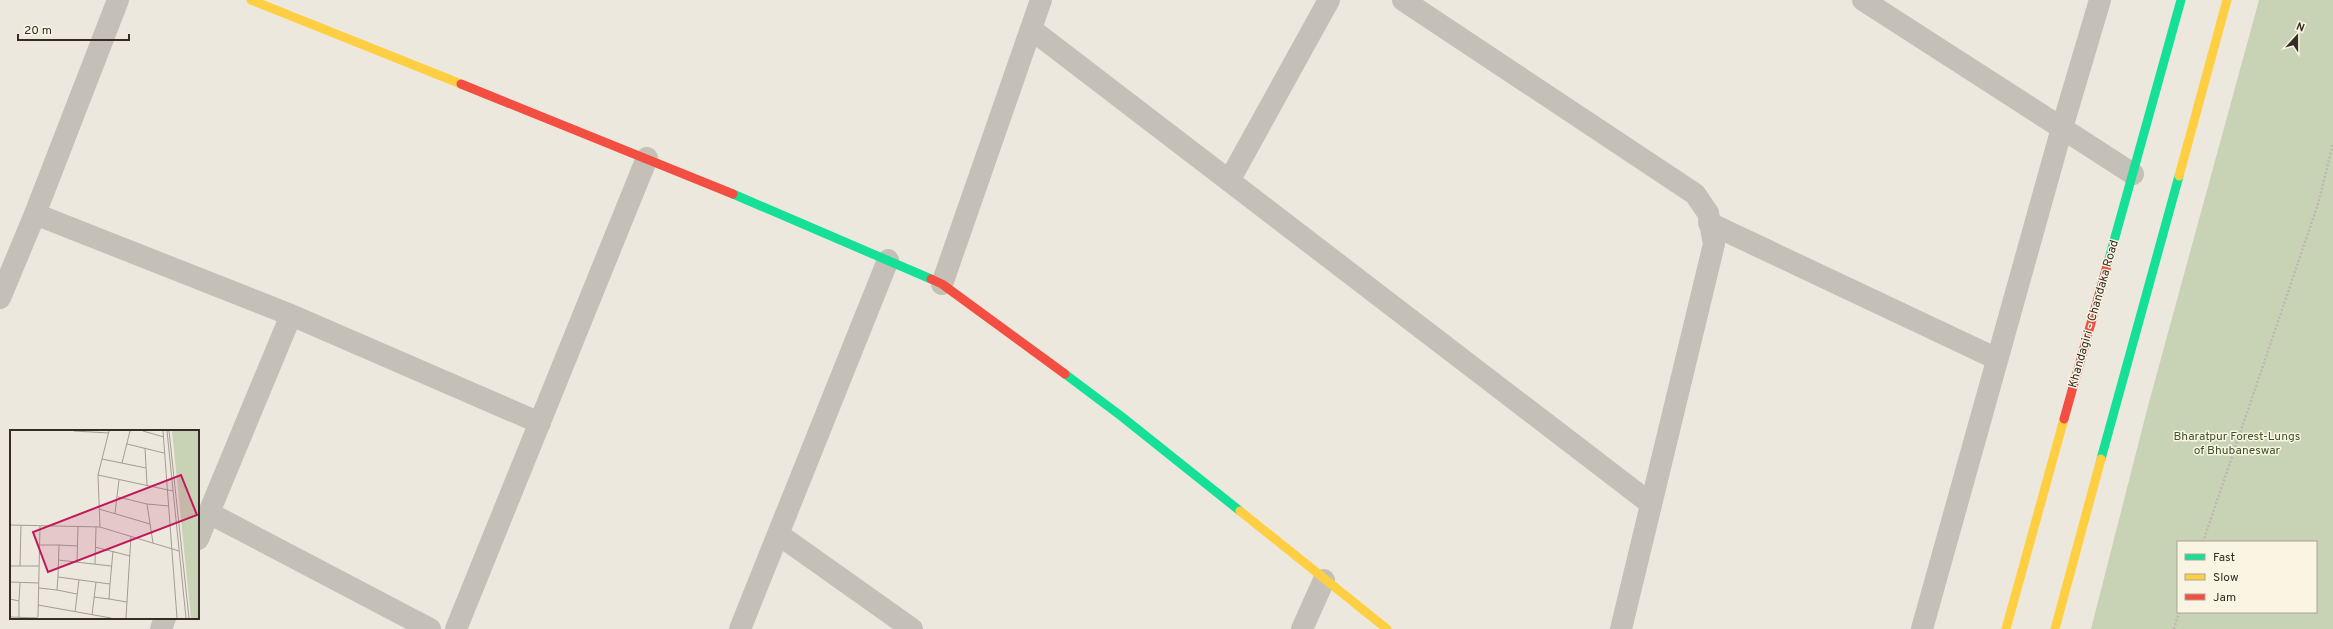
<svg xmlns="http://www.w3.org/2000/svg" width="2333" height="629" font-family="Overpass,sans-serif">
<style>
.green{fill:#c8d3b6;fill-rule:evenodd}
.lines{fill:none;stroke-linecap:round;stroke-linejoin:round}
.path{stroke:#beb8af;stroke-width:2.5;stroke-dasharray:2 2;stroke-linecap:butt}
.street{stroke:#c5c0b7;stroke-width:22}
.fast{stroke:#16e098;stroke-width:9}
.slow{stroke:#ffcf43;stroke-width:9}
.jam{stroke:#f24e42;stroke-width:9}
.labels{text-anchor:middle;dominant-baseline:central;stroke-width:3;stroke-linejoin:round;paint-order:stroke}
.street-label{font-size:12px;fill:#352d25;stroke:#faf4e3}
.park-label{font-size:12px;fill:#3c5528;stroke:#faf4e3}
.inset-road{fill:none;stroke:#a39d93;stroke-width:1}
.view{fill:#c2185b;fill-opacity:0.15;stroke:#c2185b;stroke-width:2}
.inset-edge{fill:none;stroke:#352d25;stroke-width:2}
</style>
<rect width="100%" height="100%" fill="#ece8dd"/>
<path class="green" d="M2259,0h74v629h-242l57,-223zM2178,542h138v70h-138z"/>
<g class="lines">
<path class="path" d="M2203,542l115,-338 15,-60
M2174,629l5,-17"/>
<path class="street" d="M1403,0l292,194 13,19 6,31 -93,385
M1863,0l270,174
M1031,29l620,475
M1229,181l100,-181
M35,214l256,101 -93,224
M1709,223l288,136
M942,284l99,-284
M0,298l35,-84 83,-214
M291,315l249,108
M209,513l221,116
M778,534l134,95
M161,629l4,-11
M456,629l191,-471
M740,629l148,-369
M1302,629l22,-49
M1922,629l140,-501 38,-128"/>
<path class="fast" d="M733,194l198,85
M2107,266l74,-266
M1065,374l56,42 119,95
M2101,459l78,-283"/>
<path class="slow" d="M251,0l210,84
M2179,176l48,-176
M1240,511l147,118
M2006,629l58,-210
M2055,629l46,-170"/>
<path class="jam" d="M461,84l272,110
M931,279l11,5 123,90
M2064,419l43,-153"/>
</g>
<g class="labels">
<g class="street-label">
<text transform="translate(2094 314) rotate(-74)">Khandagiri - Chandaka Road</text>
</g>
<g class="park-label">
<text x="2237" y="437">Bharatpur Forest-Lungs<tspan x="2237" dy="14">of Bhubaneswar</tspan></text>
</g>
</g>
<g transform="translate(10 430)">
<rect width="189" height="189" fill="#ece8dd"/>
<path d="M162,1h27v187h-8z" fill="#c8d3b6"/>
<path class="inset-road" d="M64,1l35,2M133,1l21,6M153,1l14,187M157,1l19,187M159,1l20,187M117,14l37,9M135,18l2,37M92,29l44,9M112,33l8,-32M88,45l11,-44M108,67l29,7 6,39M137,74l22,2M89,79l51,15M105,83l4,-33M0,95l90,2 79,24M90,97l-2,-52 75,16M49,115l18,1M85,117l35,9M48,130l53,6M67,132l1,-36M85,134l1,-37M0,136h29M10,136l1,-41M48,147l52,7 -1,15 18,3M0,152l29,1M100,154l3,-33M29,158l18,2 1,-13 1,-32h-19M47,160l20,4M84,167l15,2M0,169l9,2v16M9,171l1,-18M28,175l73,13M65,182l4,-32M82,185l4,-33M0,187l28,1M28,187l2,-91M116,188l5,-82"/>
<path class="view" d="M171,45l16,40 -149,57 -15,-40z"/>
<rect width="189" height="189" class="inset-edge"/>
</g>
<rect x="2177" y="541" width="140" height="72" fill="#faf4e3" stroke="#aba497"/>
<rect x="2185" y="554" width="20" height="6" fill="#16e098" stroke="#aba497"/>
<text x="2213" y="561" font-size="12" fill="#352d25">Fast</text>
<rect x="2185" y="574" width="20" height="6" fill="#ffcf43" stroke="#aba497"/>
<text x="2213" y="581" font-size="12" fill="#352d25">Slow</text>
<rect x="2185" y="594" width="20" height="6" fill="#f24e42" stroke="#aba497"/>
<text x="2213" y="601" font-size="12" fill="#352d25">Jam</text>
<g transform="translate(2297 36) rotate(21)" stroke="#faf4e3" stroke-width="3" paint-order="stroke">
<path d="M0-3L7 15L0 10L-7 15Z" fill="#352d25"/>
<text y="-6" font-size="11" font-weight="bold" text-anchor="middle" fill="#352d25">N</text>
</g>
<path d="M18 34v6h111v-6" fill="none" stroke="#352d25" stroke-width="2"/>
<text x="24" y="34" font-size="12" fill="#352d25" stroke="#faf4e3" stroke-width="3" paint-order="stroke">20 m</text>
</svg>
